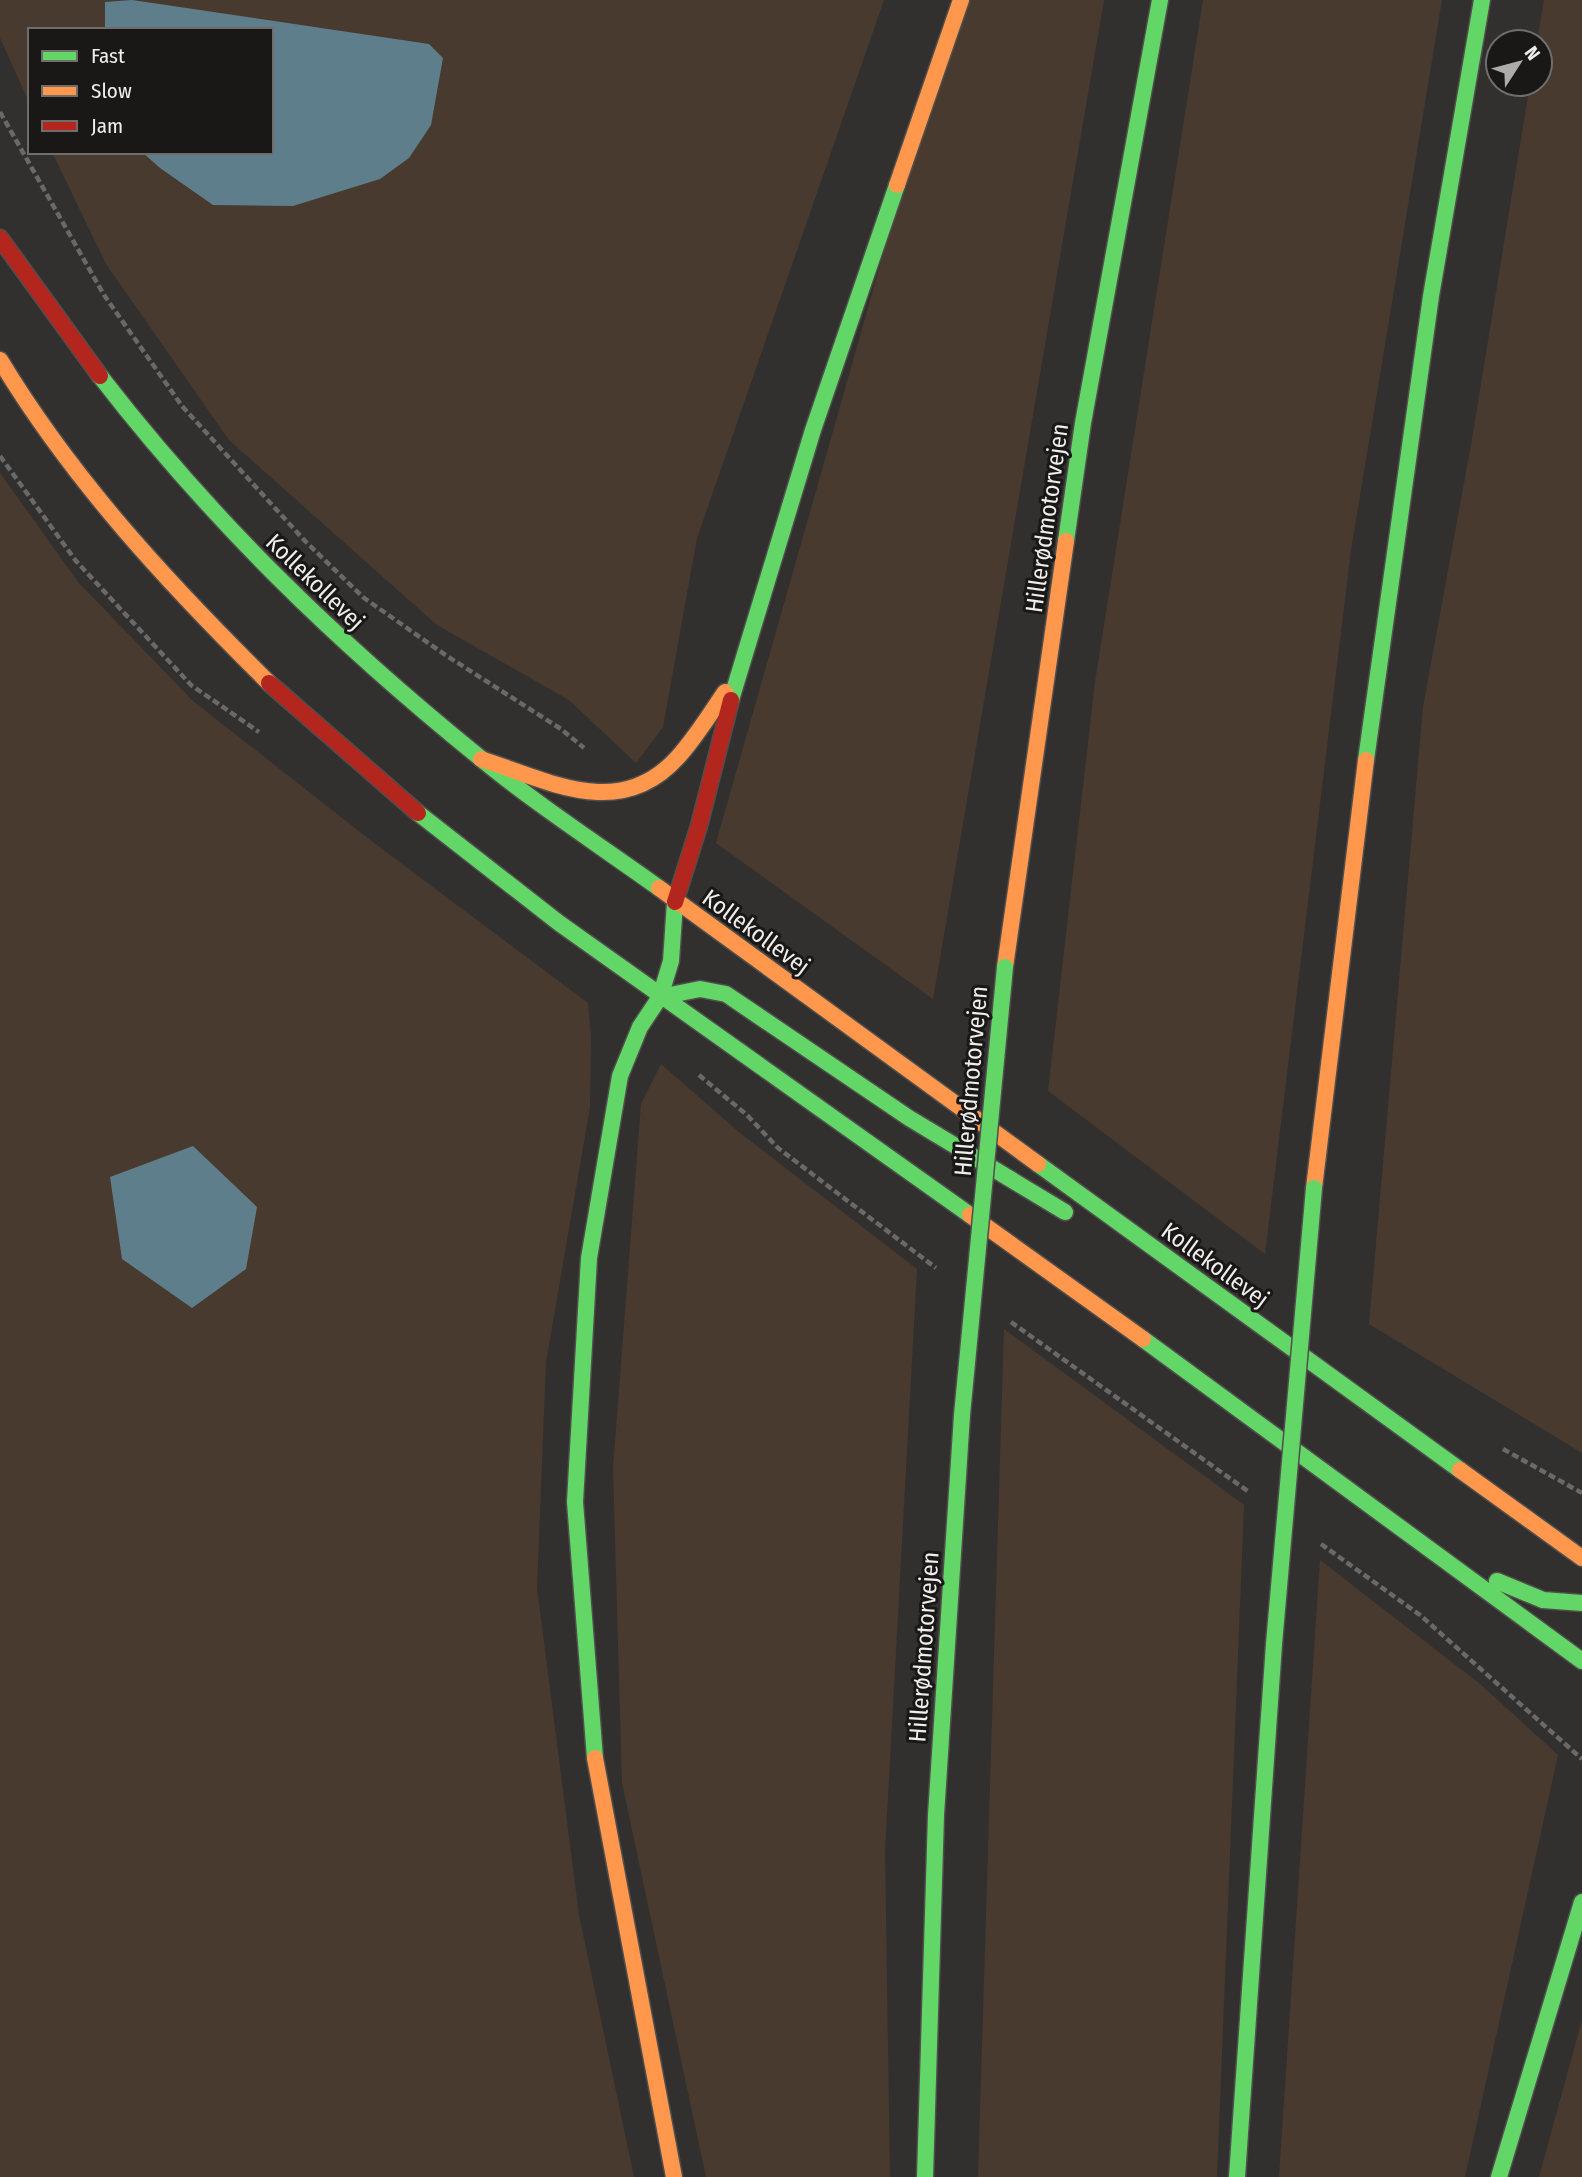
<svg xmlns="http://www.w3.org/2000/svg" width="1582" height="2177" font-family="'Fira Sans Condensed',sans-serif">
<style>
.green{fill:#493a2f}
.water{fill:#5f7e8b}
.lines{fill:none;stroke-linecap:round;stroke-linejoin:round}
.fast-casing{stroke:#504e4d;stroke-width:19}
.slow-casing{stroke:#504e4d;stroke-width:19}
.jam-casing{stroke:#504e4d;stroke-width:19}
.path{stroke:#6a6968;stroke-width:4.5;stroke-dasharray:7 3.5;stroke-linecap:butt}
.fast{stroke:#63d668;stroke-width:16}
.slow{stroke:#ff974d;stroke-width:16}
.jam{stroke:#b3261e;stroke-width:16}
.fast-bridge-casing{stroke:#504e4d;stroke-width:19;stroke-linecap:butt}
.fast-bridge{stroke:#63d668;stroke-width:16}
.labels{text-anchor:middle;dominant-baseline:central;stroke-width:6;stroke-linejoin:round;paint-order:stroke}
.street-label{font-size:24px;fill:#f0eeec;stroke:#1a1817}
</style>
<rect width="100%" height="100%" fill="#32302e"/>
<path class="green" d="M0,0h884l-187,538 -34,189 -27,36 -67,-63 -132,-75 -208,-185 -123,-176 -54,-112h219v-122h-241v74l-30,-66z
M964,0h140l-171,999 -217,-156 219,-771z
M1203,0h239l-91,550 -86,704 -217,-163 47,-409z
M1544,0h38v1453l-213,-129 54,-617 48,-262 59,-361h10v-42h-3z
M0,473l78,109 115,119 181,142 214,160 3,33 -1,71 -44,255 -9,226 42,327 55,262h-634z
M661,1064l79,69 177,136 -32,582 5,326h-184l-84,-394 -9,-315 28,-364z
M1004,1329l240,176 -27,672h-239z
M1320,1560l160,124 78,71 -93,422h-186z
M1582,2020v157h-43z"/>
<path class="water" d="M132,0l297,44 14,14 -12,67 -22,33 -29,21 -87,27 -80,-1 -53,-37 -18,-16h129v-122h-166v-28z
M193,1146l64,61 -11,62 -54,39 -70,-49 -12,-82z"/>
<g class="lines">
<g class="fast-casing">
<path id="fast" d="M100,376c113,146 236,265 379,381 57,47 120,88 180,131
M1066,541l17,-118 77,-423
M731,700l82,-270 84,-245
M1366,760l65,-464 51,-296
M418,813l141,110 411,292
M660,997l40,-8 26,5 183,124 156,94
M660,997l11,-36 4,-59
M1038,1164l422,306
M1143,1339l439,322
M1497,1581l46,19 39,3
M595,1758l-20,-256 14,-244 31,-182 20,-49 20,-30
M925,2177l11,-362 26,-400
M1237,2177l37,-533
M1499,2177l83,-275"/>
</g>
<g class="slow-casing">
<path id="slow" d="M897,185l64,-185
M0,360c73,121 169,224 269,323
M481,759c68,22 139,63 197,-2 18,-20 32,-43 47,-65
M659,888l379,276
M1005,967l61,-426
M1314,1188l52,-428
M970,1215l173,124
M1460,1470l122,88
M595,1758l79,419"/>
</g>
<g class="jam-casing">
<path id="jam" d="M0,238l100,138
M269,683l149,130
M675,902l24,-76 32,-126"/>
</g>
<path class="path" d="M0,112l104,183 78,111 123,135 59,57 83,58 114,73 23,19
M0,456l76,105 115,124 68,47
M699,1075l48,40 31,33 158,120
M1011,1322l238,170
M1503,1449l79,44
M1321,1544l99,71 162,144"/>
<use href="#fast" class="fast"/>
<use href="#slow" class="slow"/>
<use href="#jam" class="jam"/>
<g class="fast-bridge-casing">
<path id="fast-bridge" d="M962,1415l43,-448
M1274,1644l40,-456"/>
</g>
<use href="#fast-bridge" class="fast-bridge"/>
</g>
<g class="labels">
<g class="street-label">
<text transform="translate(1047 518) rotate(-82)">Hillerødmotorvejen</text>
<text transform="translate(315 582) rotate(44)">Kollekollevej</text>
<text transform="translate(756 932) rotate(36)">Kollekollevej</text>
<text transform="translate(971 1081) rotate(-85)">Hillerødmotorvejen</text>
<text transform="translate(1215 1265) rotate(36)">Kollekollevej</text>
<text transform="translate(924 1647) rotate(-86)">Hillerødmotorvejen</text>
</g>
</g>
<rect x="28" y="28" width="245" height="126" fill="#1a1817" stroke="#706e6c" stroke-width="2"/>
<rect x="42" y="51" width="35" height="10" fill="#63d668" stroke="#706e6c" stroke-width="2"/>
<text x="91" y="63" font-size="21" fill="#f0eeec">Fast</text>
<rect x="42" y="86" width="35" height="10" fill="#ff974d" stroke="#706e6c" stroke-width="2"/>
<text x="91" y="98" font-size="21" fill="#f0eeec">Slow</text>
<rect x="42" y="121" width="35" height="10" fill="#b3261e" stroke="#706e6c" stroke-width="2"/>
<text x="91" y="133" font-size="21" fill="#f0eeec">Jam</text>
<g transform="translate(1519 63) rotate(54)"><circle r="33" fill="#1a1817" stroke="#706e6c" stroke-width="2"/>
<path d="M0-5L12 26L0 18L-12 26Z" fill="#aeacaa"/>
<text y="-10" font-size="19" font-weight="bold" text-anchor="middle" fill="#f0eeec">N</text>
</g>
</svg>
